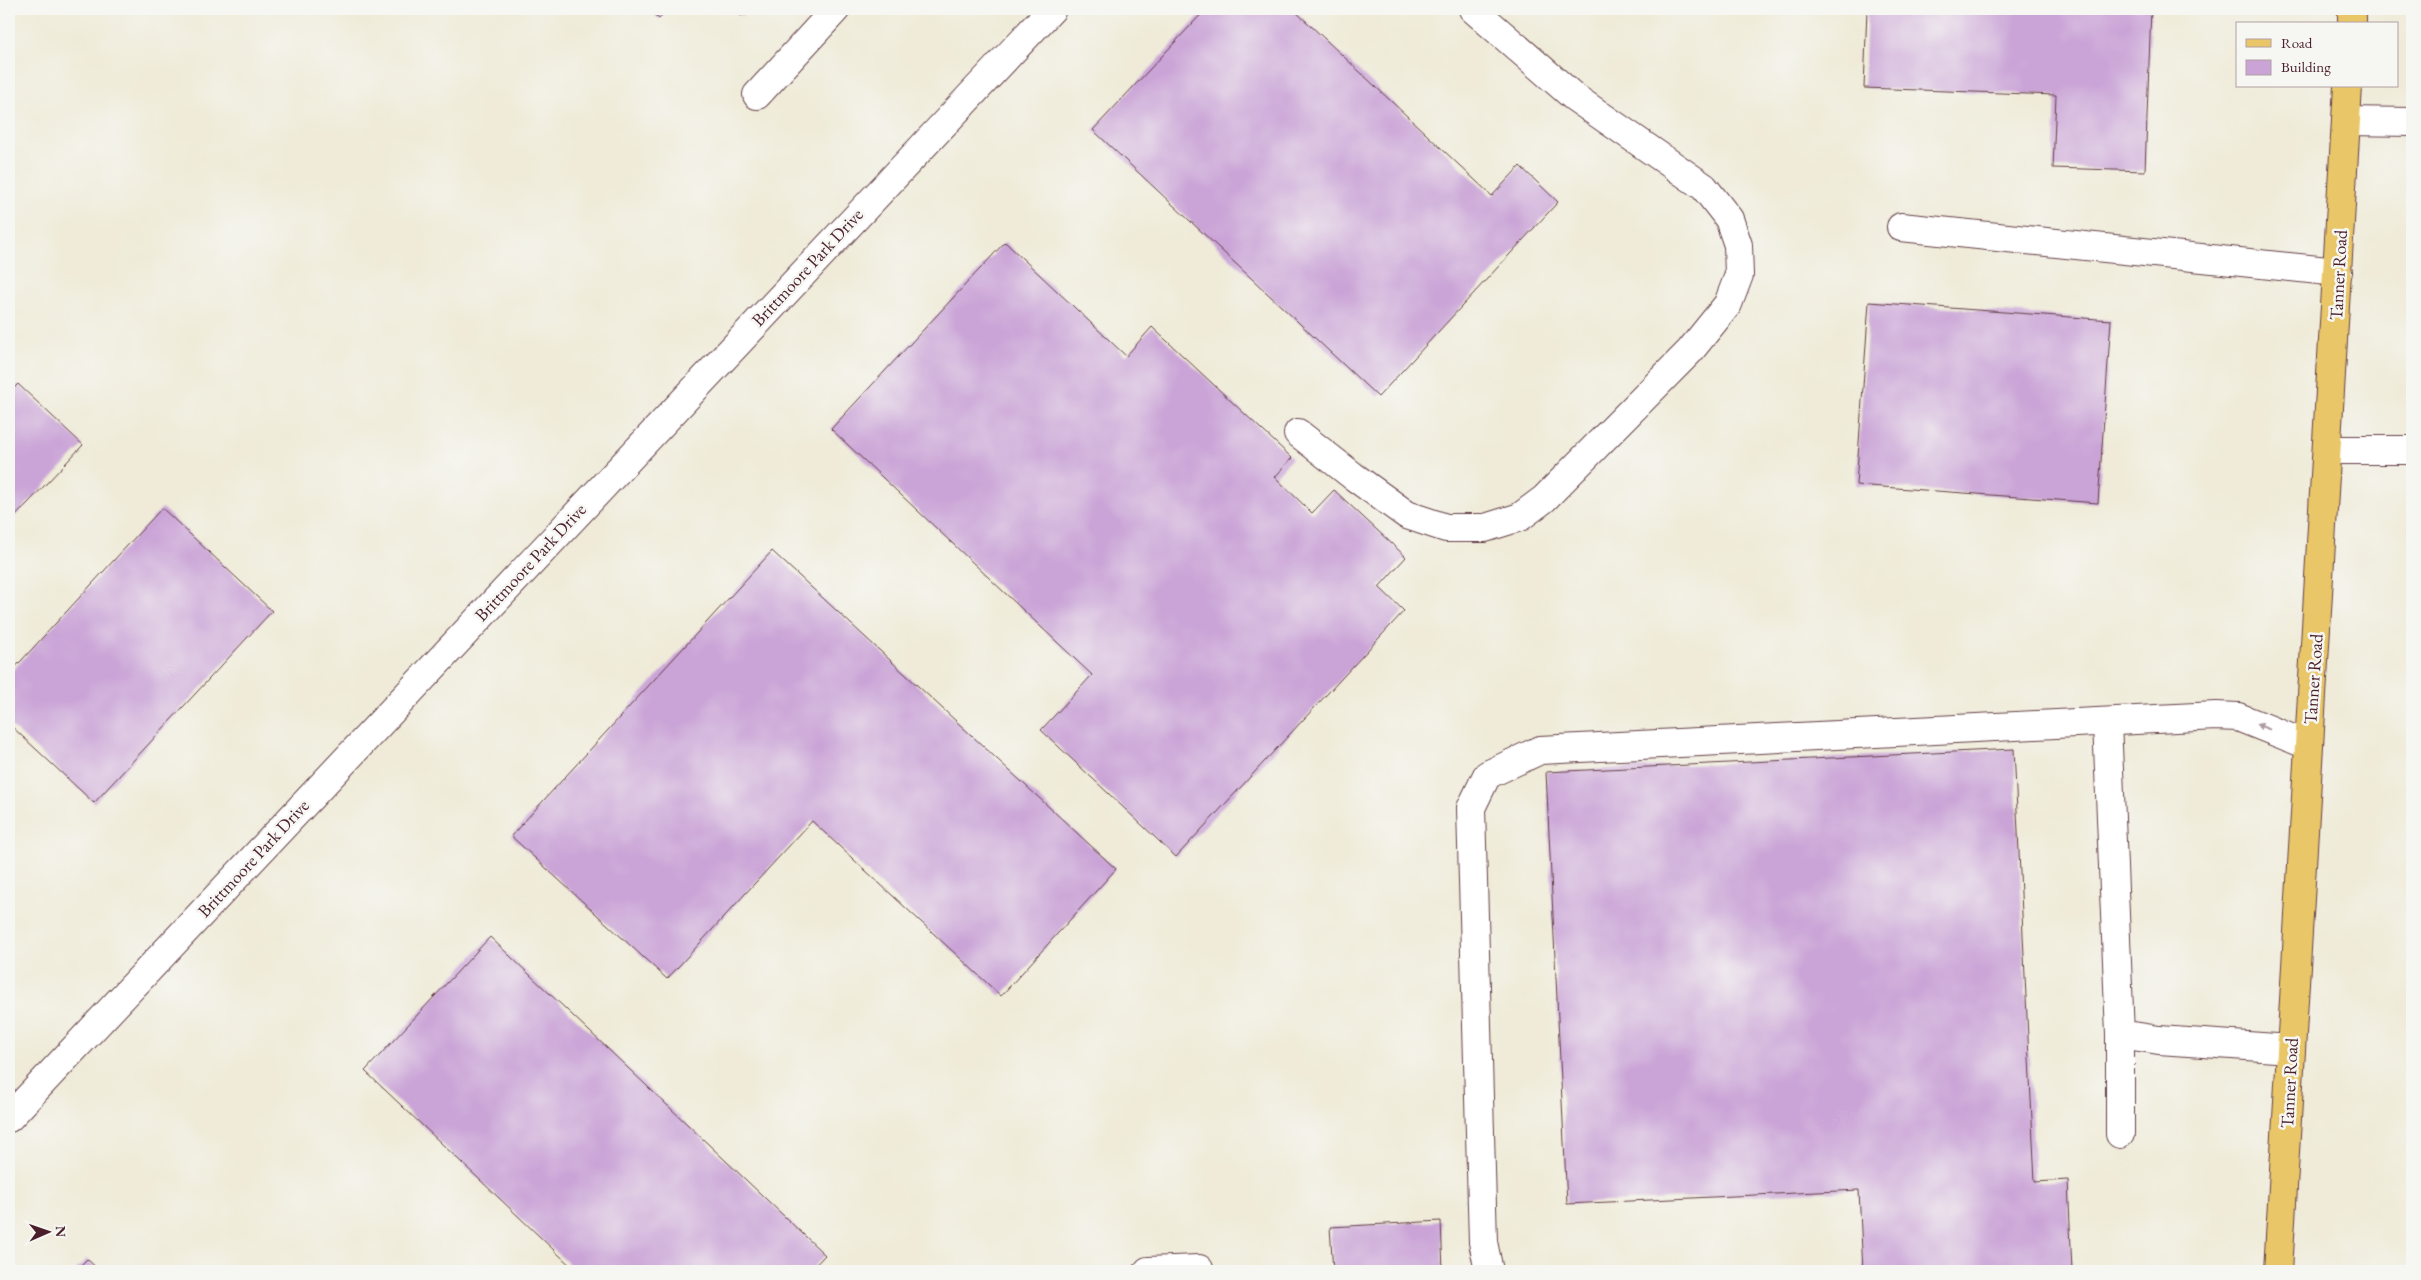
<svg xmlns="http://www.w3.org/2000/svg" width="2421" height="1280" font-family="'EB Garamond',serif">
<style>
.building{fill:#caa4d7}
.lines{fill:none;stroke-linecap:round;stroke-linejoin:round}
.minor-casing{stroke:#633e45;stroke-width:30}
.major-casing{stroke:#633e45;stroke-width:30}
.minor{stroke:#fff;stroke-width:28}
.major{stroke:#e9c769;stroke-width:28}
.oneway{fill:#ae9aa0}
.labels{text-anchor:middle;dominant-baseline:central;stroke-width:5;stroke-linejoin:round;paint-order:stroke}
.street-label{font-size:18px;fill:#4a1f2b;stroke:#f6f6f2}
</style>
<rect width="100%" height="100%" fill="#f6f6f2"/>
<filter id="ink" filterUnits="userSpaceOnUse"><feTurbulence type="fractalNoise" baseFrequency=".02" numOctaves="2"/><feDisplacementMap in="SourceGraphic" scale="10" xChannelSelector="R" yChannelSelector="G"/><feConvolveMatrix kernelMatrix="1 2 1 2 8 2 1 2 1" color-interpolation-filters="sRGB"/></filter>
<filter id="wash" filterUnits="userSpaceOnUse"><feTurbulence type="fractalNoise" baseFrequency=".0096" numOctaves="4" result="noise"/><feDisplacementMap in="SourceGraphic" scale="20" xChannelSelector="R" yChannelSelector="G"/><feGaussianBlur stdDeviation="1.12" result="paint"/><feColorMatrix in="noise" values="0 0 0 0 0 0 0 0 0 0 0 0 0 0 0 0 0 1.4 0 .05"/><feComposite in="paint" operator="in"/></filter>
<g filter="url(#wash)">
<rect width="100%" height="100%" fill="#efebd8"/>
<g id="blocks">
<path class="building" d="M648,9h20l-9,10z
M734,9h14l-7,7z
M1206,9h87l199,187 28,-30 38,36 -180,195 -285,-267z
M1867,9h284l-6,162 -92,-3 3,-73 -192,-7z
M1005,242l121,114 26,-29 140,131 -17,19 37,36 22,-23 72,67 -27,30 25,24 -228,246 -135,-127 51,-55 -261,-246z
M1869,302l242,18 -13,183 -242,-18z
M18,384l65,61 -74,78v-130z
M162,508l110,103 -178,192 -85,-79v-50z
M772,551l344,318 -115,127 -189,-175 -145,158 -156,-143z
M2014,749l21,433 33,-2 4,91h-209l-4,-81 -292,14 -21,-432z
M490,937l335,318 -15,16h-234l-211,-200z
M1441,1221l2,50h-110l-3,-44z
M87,1259l13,12h-25z"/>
</g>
</g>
<g filter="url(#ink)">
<use href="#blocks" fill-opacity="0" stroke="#633e45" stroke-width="1"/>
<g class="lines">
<g class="minor-casing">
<path id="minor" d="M757,95l79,-86
M2346,121l66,1
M1901,227l437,45
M1298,433l55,43 54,39 39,13h39l35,-11 24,-18 146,-148 38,-47 11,-29 -1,-30 -9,-26 -25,-32 -130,-90 -101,-88
M2327,450h85
M2107,722l13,312v100
M2120,1034l39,6 132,9
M9,1118l1043,-1109
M1148,1271l51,-2v2
M1489,1271l-6,-29 -12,-434 16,-33 53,-25 676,-34 22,1 70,28"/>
</g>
<g class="major-casing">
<path id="major" d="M2352,24v-15
M2278,1271l70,-1185"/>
</g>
<use href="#minor" class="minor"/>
<use href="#major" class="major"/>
</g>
<defs><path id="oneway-solid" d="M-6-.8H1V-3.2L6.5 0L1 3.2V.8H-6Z" transform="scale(1.25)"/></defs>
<use class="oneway" href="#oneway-solid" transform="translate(2263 727) rotate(-159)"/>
</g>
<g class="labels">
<g class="street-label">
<text transform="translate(807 267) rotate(-47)">Brittmoore Park Drive</text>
<text transform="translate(2338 275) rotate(-87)">Tanner Road</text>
<text transform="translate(530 562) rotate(-47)">Brittmoore Park Drive</text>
<text transform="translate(2313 679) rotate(-86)">Tanner Road</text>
<text transform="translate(253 858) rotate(-47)">Brittmoore Park Drive</text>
<text transform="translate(2289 1083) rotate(-87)">Tanner Road</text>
</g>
</g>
<rect width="2421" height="1280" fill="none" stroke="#f6f6f2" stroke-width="30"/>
<rect x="2236" y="22" width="162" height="65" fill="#f6f6f2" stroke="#b1a0a2"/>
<rect x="2246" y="39" width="25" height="8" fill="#e9c769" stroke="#b1a0a2"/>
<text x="2281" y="48" font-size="15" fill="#4a1f2b">Road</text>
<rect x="2246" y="60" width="25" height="15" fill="#caa4d7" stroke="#b1a0a2"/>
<text x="2281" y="72" font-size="15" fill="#4a1f2b">Building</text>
<g transform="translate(48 1232) rotate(88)" stroke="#f6f6f2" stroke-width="4" paint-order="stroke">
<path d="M0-4L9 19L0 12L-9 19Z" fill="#4a1f2b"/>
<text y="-8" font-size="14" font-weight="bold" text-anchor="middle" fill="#4a1f2b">N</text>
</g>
</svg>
